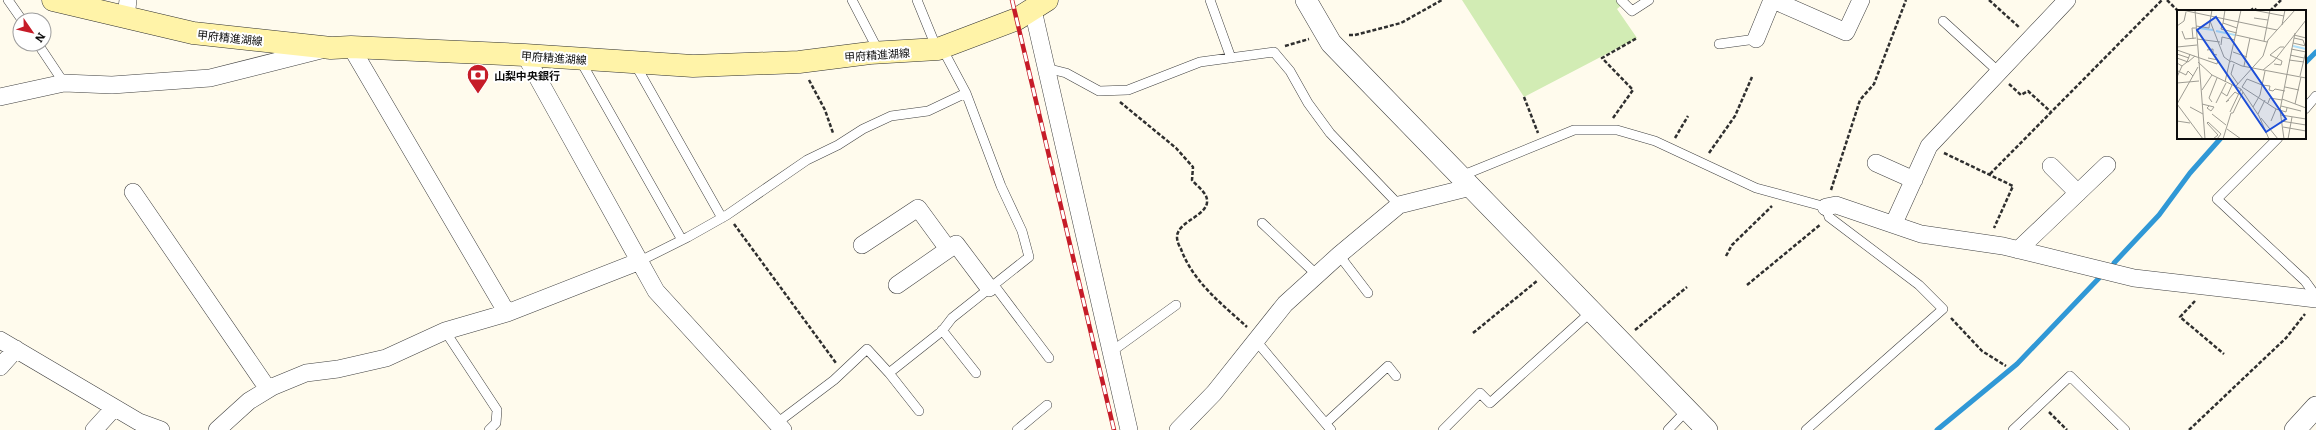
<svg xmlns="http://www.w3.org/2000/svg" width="2316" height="430" font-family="Literata,'Noto Sans JP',serif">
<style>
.green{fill:#d2ecb4}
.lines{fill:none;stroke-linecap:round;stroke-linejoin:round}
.stream{stroke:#3098d6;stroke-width:5}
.service-casing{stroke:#404040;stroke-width:10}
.minor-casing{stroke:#404040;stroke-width:18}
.tertiary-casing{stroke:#404040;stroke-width:22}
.secondary-casing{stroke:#2f2f2f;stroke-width:23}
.path{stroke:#2f2f2f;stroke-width:2.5;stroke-dasharray:4 2;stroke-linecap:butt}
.service{stroke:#fff;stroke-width:9}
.minor{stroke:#fff;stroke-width:17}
.tertiary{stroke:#fff;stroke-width:21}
.secondary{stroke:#fff3a8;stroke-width:22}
.rail-casing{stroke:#c61c28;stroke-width:4.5}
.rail{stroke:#fff;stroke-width:3;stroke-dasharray:9;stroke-linecap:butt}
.labels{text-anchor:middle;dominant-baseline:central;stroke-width:4;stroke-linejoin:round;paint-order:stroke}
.street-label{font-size:11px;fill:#0d0d0d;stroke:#fff}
.poi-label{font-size:11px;font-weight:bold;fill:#0d0d0d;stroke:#fff;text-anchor:start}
.inset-river{fill:none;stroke:#aedffa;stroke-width:2}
.inset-road{fill:none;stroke:#9e9c93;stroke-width:1}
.view{fill:#1d4ed8;fill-opacity:0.15;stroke:#1d4ed8;stroke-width:2}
.inset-edge{fill:none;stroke:#0d0d0d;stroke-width:2}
</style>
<rect width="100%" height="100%" fill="#fffbed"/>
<path class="green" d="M1462,0h159l3,3 -7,6 20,29 -113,59z"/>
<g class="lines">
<path class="stream" d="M2305,63l11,-11
M2114,263l45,-48 31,-42 31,-35
M1937,430l80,-66 84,-88"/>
<g class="service-casing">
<path id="service" d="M8,0l14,20
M852,0l27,52
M917,0l20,49
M1210,0l21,58
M1621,0l11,11 17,-11
M1943,21l57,52
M38,44l26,39
M1719,44l37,-5
M580,60l102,180
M635,64l87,154
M1046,68l20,5 33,18 29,-1 72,-28 74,-10 16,19 18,32 22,30 69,72
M2305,109l11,-13
M2278,138l-61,61 88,82 11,15
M1461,176l113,-46h43l38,11 101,47 70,19 3,10 90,68 24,24 -137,121
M1262,223l54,51
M1339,255l29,38
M640,261l48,-24 39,-22 80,-55 31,-15 25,-16 28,-13 37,-5 38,-18
M994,285l55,73
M942,330l34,43
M445,331l52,79 -1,13 -7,7
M1257,342l74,88
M1111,352l65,-47
M889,373l30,38
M777,423l57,-43 33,-31 22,24 53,-42 10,-13 77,-61 -7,-26 -21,-45 -35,-93 -24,-45
M1326,423l62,-57 8,10
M1017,430l30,-25
M1443,430l37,-37 10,10 102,-92
M1668,430l19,-20
M2013,430l57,-54 55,54"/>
</g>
<g class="minor-casing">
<path id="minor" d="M1773,0l73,32 15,-32
M1033,10l96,420
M126,17l2,-17
M1756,39l16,-39
M351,47l156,266
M525,55l131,236 127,139
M0,97l64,-14 48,2 98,-7 111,-28
M1876,163l38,17
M2051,166l27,27
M133,192l135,197
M1826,207l10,-2 85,29 82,12 131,32 182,21
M1894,223l35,-77 138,-146
M862,245l56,-37 30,41
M2018,250l89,-85
M897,285l59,-41 33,44
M0,340l139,82 22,8
M0,367l16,-18
M94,430l20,-22
M217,430l32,-29 23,-14 34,-14 32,-4 48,-11 59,-27 62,-18 133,-52
M1178,430l36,-37 71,-89 54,-49 60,-50 72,-18"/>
</g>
<g class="tertiary-casing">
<path id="tertiary" d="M1306,0l25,43 376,387
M2295,430l21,-23"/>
</g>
<g class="secondary-casing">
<path id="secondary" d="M53,0l140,33 138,15 20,-1 174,8 168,11 106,-4 71,-9 68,-4 79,-30 30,-19"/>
</g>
<path class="path" d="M1989,0l31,28
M2167,0l11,11
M2250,11l4,-3 3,3
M2270,11l11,-11
M1349,35h6l46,-12 41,-23
M1285,46l24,-7
M809,80l16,30 8,23
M2009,84l12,11 7,-4 23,21
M1524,97l14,36
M1120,102l56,46 17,19 -1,13c4,5 11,10 14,16 8,19 -29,24 -29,41 0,4 2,9 4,12 12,33 41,55 66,78
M1613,118l20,-28 -31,-32 35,-20
M1675,138l13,-22
M1709,153l26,-37 17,-39
M1944,153l69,33 -19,42
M1990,174l172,-174
M1831,190l29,-90 14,-16 32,-84
M734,224l102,139
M1726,256l6,-11 40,-39
M1747,285l74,-61
M2195,301l-15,16 44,37
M1951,318l31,33 24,15
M1635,330l52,-43
M1473,333l64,-52
M2049,412l18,18
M2189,430l97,-92 19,-24"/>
<use href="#service" class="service"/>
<use href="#minor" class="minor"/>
<use href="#tertiary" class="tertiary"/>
<use href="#secondary" class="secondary"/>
<g class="rail-casing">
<path id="rail" d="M1012,0l102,430"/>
</g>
<use href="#rail" class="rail"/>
</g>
<defs>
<g id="bank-pin" transform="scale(1.15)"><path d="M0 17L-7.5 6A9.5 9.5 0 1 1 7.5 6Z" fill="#c61c28" stroke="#fff"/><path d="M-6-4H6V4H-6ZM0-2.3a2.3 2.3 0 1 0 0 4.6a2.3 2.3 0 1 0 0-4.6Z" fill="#fff"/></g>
</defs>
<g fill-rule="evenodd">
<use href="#bank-pin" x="478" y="75"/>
</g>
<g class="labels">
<g class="street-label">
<text transform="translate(230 37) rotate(6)">甲府精進湖線</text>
<text transform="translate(877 54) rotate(-4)">甲府精進湖線</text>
<text transform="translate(554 57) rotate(4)">甲府精進湖線</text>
</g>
<g class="poi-label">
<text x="494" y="75">山梨中央銀行</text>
</g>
</g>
<g transform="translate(2177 10)">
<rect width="129" height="129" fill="#fffbed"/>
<path class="inset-river" d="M22,18l14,2M39,21l19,4M116,36l13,3"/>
<path class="inset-road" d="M5,0l95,20M18,0l10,129M35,0l-2,11 14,36 7,5M48,0l-2,13 14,5M76,0l31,6M77,8l14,2M46,13l-2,6 16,4M105,15l3,-15M0,16l7,-5 2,-9M19,16l13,2 1,-7M5,21l3,8 11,-1M59,25l31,7M117,25l12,3M117,28l9,2 2,6M16,29l-1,-11h4M20,29l23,3M87,31l6,-31M116,33l13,3M44,35l1,-8 13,3M0,37l20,-2M114,39l15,3M0,40l40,14 1,-4 -10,-2M30,40l6,-1v5l4,1M56,42l14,5M0,44l12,4M113,45l14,3M0,48l11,4 7,-6M112,50l15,2M54,51l11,5 64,12M21,52l14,13 29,14 18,27 10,23M0,53l5,3 -5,11M57,54l-3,10 7,10M97,54l7,1 1,-4 -12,-6 10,-8h4M5,56l5,-4 3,-8M67,56l6,-28M86,60l11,-9 32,-41M1,61l8,4 2,-4 5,5M123,66l6,-25M48,72l16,-72M0,73l22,-2M85,75l8,1 -1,4 4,1 2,-2 10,2M59,76l27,-30 5,-16 27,-30M65,77l34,22 10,3 1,-4M65,77l5,-8 15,6M108,77l14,3M25,80l10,-15M44,82l6,4 5,-11M105,89l24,9M52,90l-3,2 9,-10 3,2M35,92l-3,-4 8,-20M39,93l10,-20M91,93l2,-5 12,2M0,94l26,35M0,94l21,-37M25,94l12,3 -3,4 -4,-3 2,-2M118,94l6,-27M104,96l20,5M13,97l13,7M76,97l7,-12 5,-24M53,102l11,-23M35,104l14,11M81,104l7,-14M104,105l25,4M84,108l17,21M0,111l13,2M94,111l5,-12M104,111l25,4M31,112l-1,1 11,12 -5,4M31,112l13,12 -4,5M106,117l23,4M50,119l14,10M46,129l8,-26h2l10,-21M107,129l-4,-29 15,-77M111,129l4,-22"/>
<path class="view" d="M39,7l70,102 -20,13 -69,-102z"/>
<rect width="129" height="129" class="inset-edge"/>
</g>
<g transform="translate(32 32) rotate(124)"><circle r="19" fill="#ffffff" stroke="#9e9e9e"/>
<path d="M0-3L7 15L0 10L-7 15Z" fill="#c61c28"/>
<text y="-6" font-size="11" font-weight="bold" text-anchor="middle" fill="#0d0d0d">N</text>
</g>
</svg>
